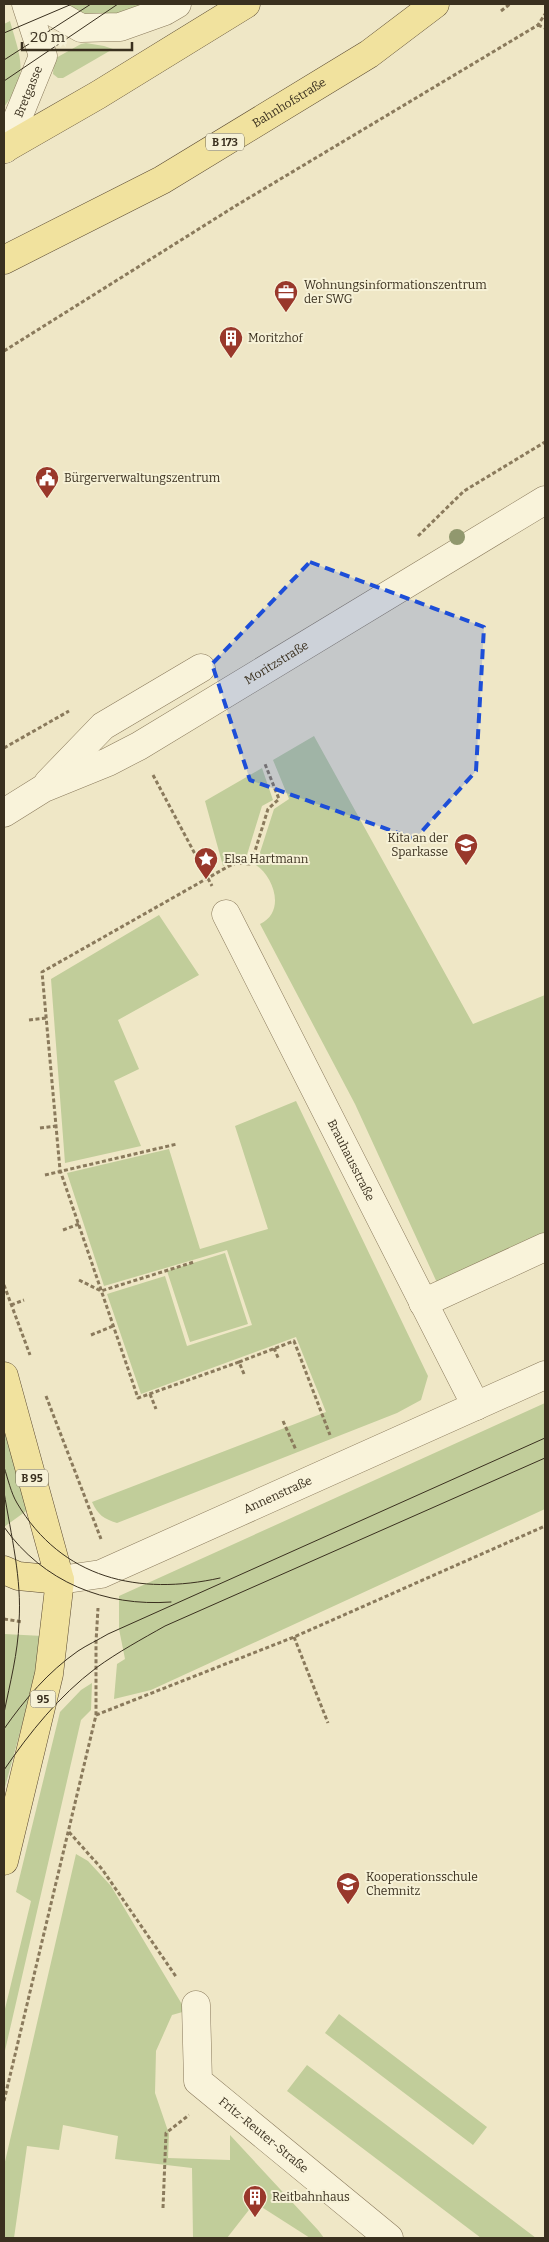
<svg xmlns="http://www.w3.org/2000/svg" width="549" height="2242" font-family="Bitter,serif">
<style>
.green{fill:#c1cd9a}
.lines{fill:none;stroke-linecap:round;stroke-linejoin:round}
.minor-casing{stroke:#8a7a5c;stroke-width:29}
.major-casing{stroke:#584730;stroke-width:29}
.path{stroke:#8a7a5c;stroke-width:3;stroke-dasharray:4 2.5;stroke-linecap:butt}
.minor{stroke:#f9f3da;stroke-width:28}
.major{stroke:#f1e29e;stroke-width:28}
.tram{stroke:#3a301f;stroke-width:1}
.tree{fill:#91986e}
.marked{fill:#1d4ed8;fill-opacity:0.2;stroke:#1d4ed8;stroke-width:4;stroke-dasharray:10 6;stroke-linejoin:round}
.labels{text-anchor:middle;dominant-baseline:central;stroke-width:4;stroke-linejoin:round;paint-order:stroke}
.shield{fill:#f6f1d6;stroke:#726a56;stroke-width:1}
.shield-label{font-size:11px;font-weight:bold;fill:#3a301f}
.street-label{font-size:12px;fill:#3a301f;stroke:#f6f1d6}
.poi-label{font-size:12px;fill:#3a301f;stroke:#f6f1d6;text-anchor:start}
</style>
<rect width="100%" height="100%" fill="#efe7c6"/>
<path class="green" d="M59,4h98c-38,12 -60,21 -98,0z
M10,21c10,36 20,53 -6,86v-83z
M86,43l18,3 9,3 -50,29h-5l-5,-4 1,-15 27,-15z
M314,736l159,288 72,-29v244l-106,48 -84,-183 -95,-180c26,-12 14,-47 -4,-59l18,-56 15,-10 -16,-39z
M262,768l11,32 -11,6 -16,52 -15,2 -8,6 -18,-65z
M159,915l40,60 -81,45 21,49 -25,12 27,65 -76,17 -14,-184z
M296,1101l132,275 -7,24 -24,13 -280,110c-13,-4 -19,-8 -25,-21l234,-90 -30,-75 -155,57 -34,-100 58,-18 22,70 65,-21 -25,-75 -123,36 -37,-113 102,-24 31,100 68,-20 -33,-103z
M225,1253l23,71 -58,18 -23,-71z
M545,1403v106l-394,181 -37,9 3,-35 8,-5 -6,-30v-33z
M4,1426l25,83 -25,18z
M4,1634l39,2 -4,26 -35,129z
M92,1683l-1,27 -10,10 -77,335v-42l27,-112 -15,-9 44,-180 21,-22z
M76,1854l12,7 23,25 75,125 -14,4 -16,36 -1,42 14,41 -1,24 62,2v-25l88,95 6,8h-14l-50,-32h-8l-25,32h-34l-1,-70 -77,-9 3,-23 -55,-11 -4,25 -32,-4 -13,92h-10v-72z
M339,2014l148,113 -14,18 -148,-112z
M307,2065l229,173h-55l-194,-147z"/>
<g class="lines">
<g class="minor-casing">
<g id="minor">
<path d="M46,4l7,8 28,16 39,-1 45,-16 12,-7"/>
<path id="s1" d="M5,149l38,-93 -17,-52"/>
<path d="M48,783l55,-57 98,-58"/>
<path id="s2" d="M4,813l40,-25 64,-26 31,-16 406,-246"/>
<path id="s3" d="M226,914l250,492"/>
<path d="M423,1303l122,-56"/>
<path id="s4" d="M60,1580l41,-6 444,-199"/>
<path id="s5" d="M196,2005l2,76 191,157"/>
</g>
</g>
<g class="major-casing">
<g id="major">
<path d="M4,149l94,-54 148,-91"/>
<path id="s6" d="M4,260l158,-80 207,-126 66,-50"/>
<path d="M4,1376l56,204 -11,94 -45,187"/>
<path d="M4,1570l14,6 42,4"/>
</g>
</g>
<path class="path" d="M501,11l9,-7
M538,25l7,3
M4,351l233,-146 301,-180 7,-11
M418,536l46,-45 81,-49
M4,748l65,-37
M153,775l59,111
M29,1020l17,-2
M40,1128l16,-2
M45,1175l132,-31
M63,1230l16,-6
M79,1280l22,11 93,-29
M4,1285l26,70
M11,1305l13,-5
M91,1335l22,-9
M274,1348l5,12
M239,1362l55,-21 36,94
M244,1374l-5,-12 -101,36 -78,-228 -18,-198 187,-106 7,-3 15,1 17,-55 11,-10 -14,-35
M150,1394l6,15
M46,1396l55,143
M283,1421l13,29
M4,1619l19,3
M294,1637l34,86
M96,1715l198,-78 251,-111
M69,1832l33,37 75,109
M4,2101l92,-386v-73l2,-34
M163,2208l3,-75 23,-18"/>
<use href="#minor" class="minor"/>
<use href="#major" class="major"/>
<path class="tram" d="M4,33l68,-29
M4,60l87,-56
M4,81l114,-77
M4,1467c4,12 7,26 13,36 45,76 122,93 203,75
M4,1492c7,43 18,87 15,130 -1,31 -9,61 -15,91
M4,1527c39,55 101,80 167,75
M4,1729c21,-30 44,-57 74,-78 9,-6 20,-11 30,-17l437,-196
M4,1770c26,-38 55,-74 92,-102 22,-16 46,-29 69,-42l380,-168"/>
</g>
<circle class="tree" cx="457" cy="537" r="8"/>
<path class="marked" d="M310,562l174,65 -8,144 -61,68 -165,-59 -38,-116z"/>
<defs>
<g id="office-pin" transform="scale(1.25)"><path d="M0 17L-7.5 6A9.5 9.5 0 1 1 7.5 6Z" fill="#99382b" stroke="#f6f1d6"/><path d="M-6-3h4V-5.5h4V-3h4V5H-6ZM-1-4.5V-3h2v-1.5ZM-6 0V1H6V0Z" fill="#fff"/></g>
<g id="building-pin" transform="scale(1.25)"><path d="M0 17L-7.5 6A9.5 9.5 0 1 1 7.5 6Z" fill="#99382b" stroke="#f6f1d6"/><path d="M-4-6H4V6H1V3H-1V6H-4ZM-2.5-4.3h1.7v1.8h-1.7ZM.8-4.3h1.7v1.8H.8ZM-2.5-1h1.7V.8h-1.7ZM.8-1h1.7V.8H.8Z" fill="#fff"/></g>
<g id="civic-pin" transform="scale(1.25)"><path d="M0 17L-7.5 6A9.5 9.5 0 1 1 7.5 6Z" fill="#99382b" stroke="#f6f1d6"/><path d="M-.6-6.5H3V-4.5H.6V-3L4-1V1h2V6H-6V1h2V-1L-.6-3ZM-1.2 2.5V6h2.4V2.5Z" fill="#fff"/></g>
<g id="school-pin" transform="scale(1.25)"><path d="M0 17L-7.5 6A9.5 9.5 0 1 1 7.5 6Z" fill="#99382b" stroke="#f6f1d6"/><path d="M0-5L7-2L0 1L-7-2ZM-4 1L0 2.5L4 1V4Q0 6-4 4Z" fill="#fff"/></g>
<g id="sight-pin" transform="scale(1.25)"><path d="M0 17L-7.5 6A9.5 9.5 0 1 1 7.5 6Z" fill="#99382b" stroke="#f6f1d6"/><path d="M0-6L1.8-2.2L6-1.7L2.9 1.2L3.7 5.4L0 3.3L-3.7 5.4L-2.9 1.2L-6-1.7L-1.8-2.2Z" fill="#fff"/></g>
</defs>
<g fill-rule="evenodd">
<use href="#office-pin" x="286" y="292"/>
<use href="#building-pin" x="231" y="338"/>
<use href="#civic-pin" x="47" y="478"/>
<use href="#school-pin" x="466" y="845"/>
<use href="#sight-pin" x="206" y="859"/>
<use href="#school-pin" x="348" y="1884"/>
<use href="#building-pin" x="255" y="2197"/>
</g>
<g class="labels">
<g class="shield">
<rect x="206" y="133.5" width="38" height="17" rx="4"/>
<rect x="16" y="1469.5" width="32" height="17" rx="4"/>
<rect x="30.5" y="1690.5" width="25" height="17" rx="4"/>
</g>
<g class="shield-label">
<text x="225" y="142">B 173</text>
<text x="32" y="1478">B 95</text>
<text x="43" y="1699">95</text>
</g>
<g class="street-label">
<text stroke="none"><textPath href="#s1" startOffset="62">Bretgasse</textPath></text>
<text stroke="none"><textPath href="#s6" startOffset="326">Bahnhofstraße</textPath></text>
<text stroke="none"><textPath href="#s2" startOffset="312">Moritzstraße</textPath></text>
<text stroke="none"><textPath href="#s3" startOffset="276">Brauhausstraße</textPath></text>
<text stroke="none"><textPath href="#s4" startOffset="235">Annenstraße</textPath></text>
<text stroke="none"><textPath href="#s5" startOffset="161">Fritz-Reuter-Straße</textPath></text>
</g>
<g class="poi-label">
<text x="304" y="285">Wohnungsinformationszentrum<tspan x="304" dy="14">der SWG</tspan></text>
<text x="248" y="338">Moritzhof</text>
<text x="64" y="478">Bürgerverwaltungszentrum</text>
<text x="448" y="838" text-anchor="end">Kita an der<tspan x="448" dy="14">Sparkasse</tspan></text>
<text x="224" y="859">Elsa Hartmann</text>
<text x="366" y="1877">Kooperationsschule<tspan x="366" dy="14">Chemnitz</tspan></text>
<text x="272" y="2197">Reitbahnhaus</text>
</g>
</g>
<rect width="549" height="2242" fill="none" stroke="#3a301f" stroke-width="10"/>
<path d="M22 42v8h110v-8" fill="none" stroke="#3a301f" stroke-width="2.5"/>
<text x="30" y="42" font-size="15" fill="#3a301f" stroke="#f6f1d6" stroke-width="4" paint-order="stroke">20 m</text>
</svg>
